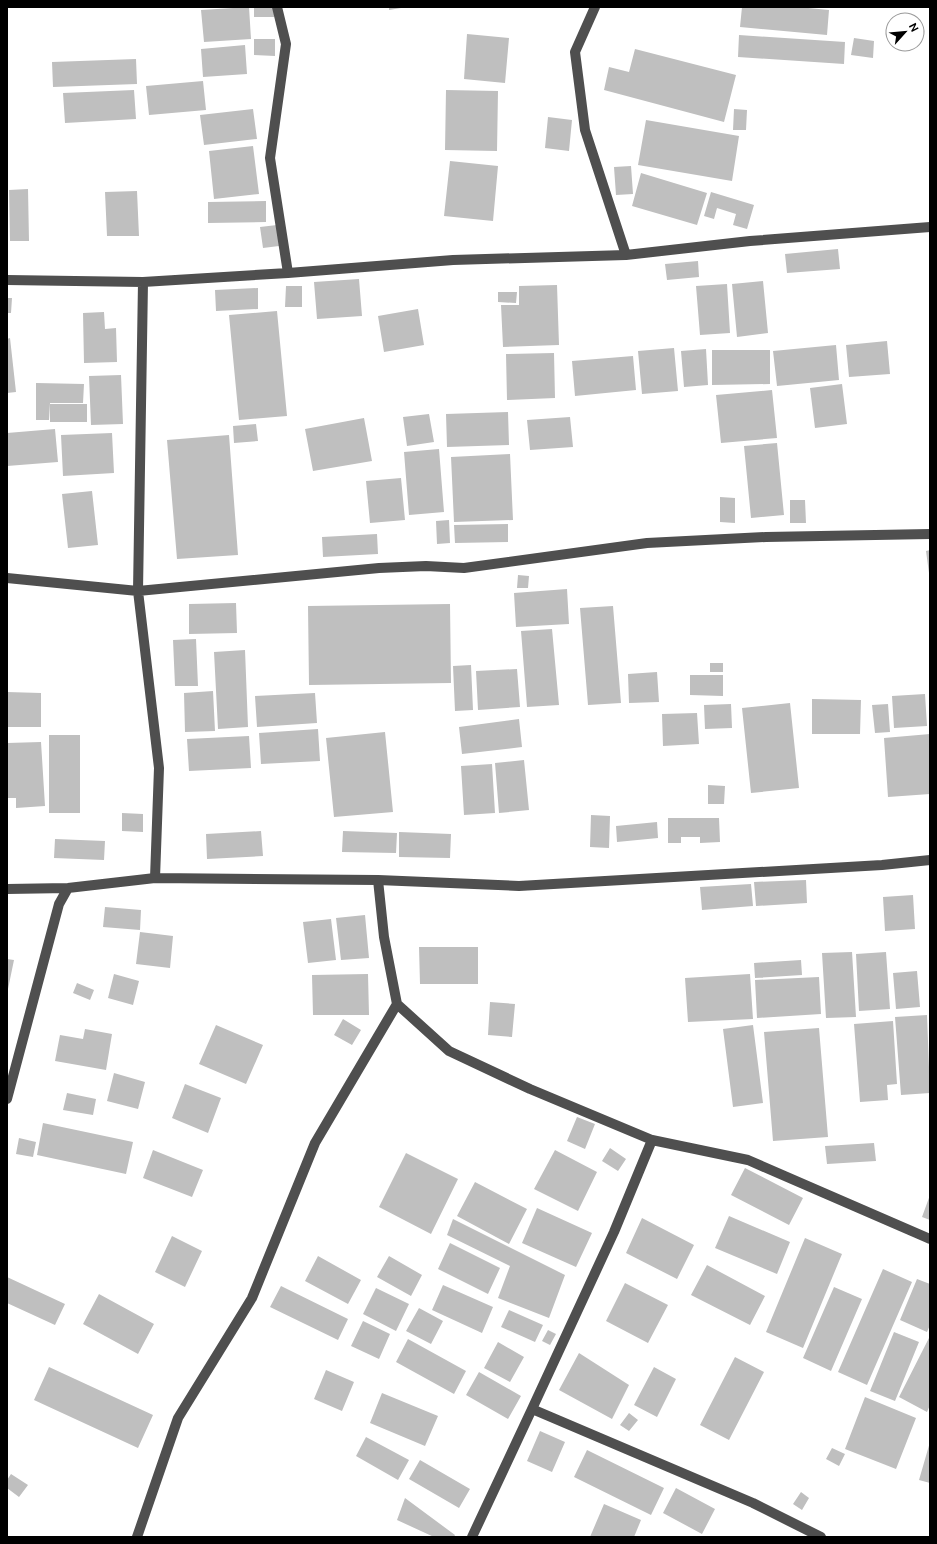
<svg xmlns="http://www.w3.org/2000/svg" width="937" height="1544" font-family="Ubuntu,sans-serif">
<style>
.building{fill:#bfbfbf}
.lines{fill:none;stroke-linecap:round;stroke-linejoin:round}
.minor{stroke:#4f4f4f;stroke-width:10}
</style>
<rect width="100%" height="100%" fill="#fff"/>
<path class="building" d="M249,7l2,32 -47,3 -3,-32z
M254,7h20v10h-20z
M389,7h12v1l-12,2z
M742,7h56l31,3 -2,25 -87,-8z
M467,34l42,4 -4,45 -41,-4z
M739,35l106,7 -1,22 -106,-7z
M854,38l20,3 -1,17 -22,-3z
M254,39h21v17l-21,-1z
M902,44h15v2l-16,-1z
M245,45l2,29 -44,3 -2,-28z
M635,49l101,26 -12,47 -120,-32 5,-23 20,5z
M136,59l1,25 -84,3 -1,-25z
M203,81l3,29 -57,5 -3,-29z
M134,90l2,29 -71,4 -2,-30z
M446,90l52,1 -1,60 -52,-1z
M253,109l4,30 -53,6 -4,-30z
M734,109l13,1 -1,20h-13z
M548,117l24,3 -3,31 -24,-3z
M646,120l93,16 -7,45 -94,-16z
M253,146l6,48 -45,5 -5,-48z
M450,161l48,5 -5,55 -49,-5z
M631,166l2,28 -17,1 -2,-28z
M641,173l66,20 -10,32 -65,-19z
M28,189l1,52h-19l-1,-51z
M137,191l2,45h-32l-2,-44z
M711,192l43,13 -7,24 -14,-4 3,-11 -19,-6 -3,11 -10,-3z
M266,201v21l-58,1v-21z
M277,225l2,21 -16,2 -3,-21z
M838,249l2,20 -53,4 -2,-19z
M698,261l1,16 -32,3 -2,-16z
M359,279l3,37 -45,3 -3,-37z
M763,281l5,52 -31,4 -5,-53z
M727,284l3,49 -30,2 -4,-49z
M557,285l2,60 -56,2 -2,-42h18v-19z
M286,286h16v21h-17z
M258,288v21l-42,2 -1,-21z
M498,292h19l-1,11 -18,-1z
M7,298h5l-1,15h-4z
M418,309l6,36 -40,7 -6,-36z
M277,311l10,105 -48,4 -10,-105z
M104,312l1,17 11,-1 1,34 -33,1 -1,-50z
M10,338l6,54 -9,1v-54z
M887,341l3,33 -41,3 -3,-32z
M836,345l3,35 -62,6 -4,-35z
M674,348l4,43 -36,3 -4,-43z
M706,349l2,36 -24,2 -3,-36z
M712,350h58v34l-58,1z
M554,353l1,45 -48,2 -1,-46z
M633,356l3,34 -61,6 -3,-35z
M121,375l2,49 -32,1 -2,-49z
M36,383l48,1 -1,19h-33l-1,17h-13z
M842,384l5,40 -32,4 -5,-40z
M772,390l5,48 -56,5 -5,-48z
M50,404h37v18h-37z
M508,412l1,33 -62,2 -1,-33z
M429,414l5,28 -27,4 -4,-29z
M570,417l3,30 -43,3 -3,-30z
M364,418l8,43 -59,10 -8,-42z
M256,424l2,17 -24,2 -1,-17z
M55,429l3,33 -51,4v-33z
M112,433l2,40 -51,3 -2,-41z
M229,435l9,120 -61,4 -10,-119z
M777,443l7,72 -33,3 -7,-72z
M439,449l5,63 -35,3 -5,-63z
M510,454l3,66 -59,2 -3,-65z
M401,478l4,42 -35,3 -4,-42z
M92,491l6,54 -30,3 -6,-54z
M720,497l15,1v25l-15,-1z
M790,500h15l1,23h-16z
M449,520l1,23 -13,1 -1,-23z
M508,524v18l-53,1 -1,-18z
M377,534l1,20 -55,3 -1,-20z
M930,550v23h-1l-3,-22z
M518,575l11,1 -1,12h-11z
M567,589l2,35 -53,3 -2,-34z
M236,603l1,30 -48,1v-30z
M450,604l1,79 -142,2 -1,-79z
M613,606l8,97 -33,2 -8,-97z
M552,629l7,76 -32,2 -6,-76z
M196,639l2,47h-23l-2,-46z
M245,650l3,77 -30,2 -4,-77z
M710,663h13v9h-13z
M471,665l2,45 -18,1 -2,-45z
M517,669l3,38 -42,3 -2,-39z
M657,672l2,30 -30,1 -1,-29z
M690,675h33v21l-33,-1z
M213,691l2,40 -30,1 -1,-39z
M7,692l34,1v34h-34z
M315,693l2,30 -60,4 -2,-31z
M925,694l2,32 -33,2 -2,-32z
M812,699l49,1 -1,34h-48z
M790,703l9,85 -48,5 -9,-85z
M731,704l1,24 -27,1 -1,-24z
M888,704l2,28 -15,1 -3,-28z
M697,713l2,31 -36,2 -1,-32z
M519,719l3,28 -60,7 -3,-27z
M318,729l2,32 -59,3 -2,-31z
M385,732l8,80 -59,5 -8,-79z
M930,734v60l-42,3 -4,-59z
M49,735h31v78h-31z
M249,736l2,32 -62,3 -2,-32z
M41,742l4,64 -29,2v-10h-9v-55z
M524,760l5,50 -30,3 -4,-50z
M492,764l3,49 -31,2 -3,-49z
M708,785l17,1 -1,18h-16z
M122,813l21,1v18l-21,-1z
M591,815l19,1 -1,32 -19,-1z
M668,818h51l1,24 -20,1v-6h-19v6h-13z
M657,822l1,16 -41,4 -1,-16z
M261,831l2,25 -56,3 -1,-25z
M343,831l54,2 -1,20 -54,-1z
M399,832l52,2 -1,24 -51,-1z
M55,839l50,2 -1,19 -50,-2z
M806,880l1,23 -51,3 -2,-24z
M751,884l2,22 -51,4 -2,-23z
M913,895l2,34 -30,2 -2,-34z
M105,907l36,3 -1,20 -37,-3z
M365,915l4,43 -28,2 -5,-42z
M331,919l5,41 -28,3 -5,-41z
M140,932l33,4 -3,32 -34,-4z
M419,947h59v37h-58z
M852,952l4,65 -30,1 -4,-65z
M886,952l4,57 -31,2 -3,-57z
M7,959l7,1 -6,29h-1z
M801,960l1,15 -47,3 -1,-15z
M917,971l3,36 -24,2 -3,-36z
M114,974l25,7 -6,24 -25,-7z
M368,974l1,41h-56l-1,-40z
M750,974l3,45 -65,3 -3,-44z
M819,977l2,37 -64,4 -2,-38z
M77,983l17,7 -4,10 -17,-7z
M490,1002l25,2 -3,33 -24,-2z
M927,1015l3,78 -29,2 -6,-78z
M343,1019l18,11 -9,15 -18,-10z
M893,1021l4,63 -10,1 1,15 -28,2 -6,-78z
M216,1025l47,20 -17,39 -47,-20z
M753,1025l10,78 -30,4 -10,-78z
M819,1028l9,109 -55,4 -9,-109z
M85,1029l27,5 -6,36 -51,-9 5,-26 23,4z
M114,1073l31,9 -7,27 -31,-8z
M185,1084l36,14 -13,35 -36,-15z
M67,1093l29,6 -3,16 -30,-5z
M577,1117l18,7 -10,25 -18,-8z
M43,1123l90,19 -7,32 -89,-19z
M19,1138l17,4 -3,15 -17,-3z
M874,1143l2,18 -49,3 -2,-18z
M610,1148l16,11 -8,12 -16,-10z
M153,1150l50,20 -11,27 -49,-19z
M555,1150l42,22 -19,39 -44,-22z
M406,1153l52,26 -27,55 -52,-27z
M745,1168l58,30 -14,27 -58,-30z
M475,1182l52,27 -18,35 -52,-28z
M930,1195v25l-8,-3z
M537,1208l55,25 -16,34 -54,-24z
M729,1216l61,26 -13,32 -62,-26z
M642,1218l52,27 -17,34 -51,-26z
M453,1219l112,56 -16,43 -51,-20 12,-32 -63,-31z
M172,1236l30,15 -17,36 -30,-15z
M805,1238l37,16 -39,94 -37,-16z
M450,1243l50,25 -12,26 -50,-25z
M318,1256l43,24 -13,24 -43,-23z
M389,1256l33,19 -11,21 -34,-19z
M707,1265l58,31 -15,29 -59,-30z
M883,1269l29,13 -45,103 -29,-13z
M7,1277l58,27 -10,21 -48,-22z
M917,1279l13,5v41l-3,7 -27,-12z
M625,1283l43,22 -20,38 -42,-22z
M443,1285l50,22 -11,26 -50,-23z
M281,1286l67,33 -10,21 -68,-33z
M834,1287l28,12 -31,72 -28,-13z
M376,1288l33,16 -13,27 -33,-17z
M99,1294l55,30 -16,30 -55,-30z
M419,1308l24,13 -12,23 -25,-13z
M509,1310l34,15 -8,17 -34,-15z
M363,1321l27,13 -11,25 -28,-13z
M548,1330l8,4 -6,11 -8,-4z
M894,1332l25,10 -24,59 -25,-10z
M930,1336v69l-3,7 -28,-15z
M408,1339l58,32 -12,23 -58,-32z
M498,1342l26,15 -14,25 -26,-14z
M579,1353l50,32 -17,34 -53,-29z
M735,1357l29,15 -35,68 -29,-15z
M49,1367l104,48 -15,33 -104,-48z
M654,1367l22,12 -19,38 -23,-12z
M326,1370l28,12 -12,29 -28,-12z
M479,1372l42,24 -13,23 -42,-24z
M382,1393l56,23 -13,30 -55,-23z
M865,1397l51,21 -20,51 -51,-20z
M629,1413l9,7 -9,11 -9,-6z
M540,1431l25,11 -13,30 -25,-11z
M366,1437l43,23 -11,20 -42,-24z
M930,1442v41l-11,-3z
M832,1448l13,6 -6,12 -13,-7z
M587,1450l77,38 -13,27 -77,-38z
M420,1460l50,29 -11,19 -50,-29z
M11,1474l17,11 -9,12 -12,-9v-8z
M676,1488l39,21 -13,25 -39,-21z
M801,1492l8,6 -7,12 -9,-6z
M405,1498l50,37 -1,2h-20l-37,-17z
M604,1504l37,16 -7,17h-44z"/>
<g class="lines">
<path class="minor" d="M277,7l9,37 -16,114 18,115
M595,7l-20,45 10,78 41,125
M7,280l136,2 145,-9 165,-13 173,-5 124,-14 180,-14
M143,282l-5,309 21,177 -4,110
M7,578l131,13 241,-23 47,-2 38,2 183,-25 119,-6 164,-3
M378,880l6,57 13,67 52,47 81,38 122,51
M7,889l61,-1 87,-10 223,2 141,6 363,-21 48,-5
M7,1099l52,-195 9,-16
M137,1537l41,-119 74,-120 63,-155 82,-139
M472,1537l60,-128
M821,1537l-68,-34 -221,-94 82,-177 38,-92 96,20 182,79"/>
</g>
<rect width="937" height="1544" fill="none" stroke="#000000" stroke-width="16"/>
<g transform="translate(905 32) rotate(63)"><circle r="19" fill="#ffffff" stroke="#999999"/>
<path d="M0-3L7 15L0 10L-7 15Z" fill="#000000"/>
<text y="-6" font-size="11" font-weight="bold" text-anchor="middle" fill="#000000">N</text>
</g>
</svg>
